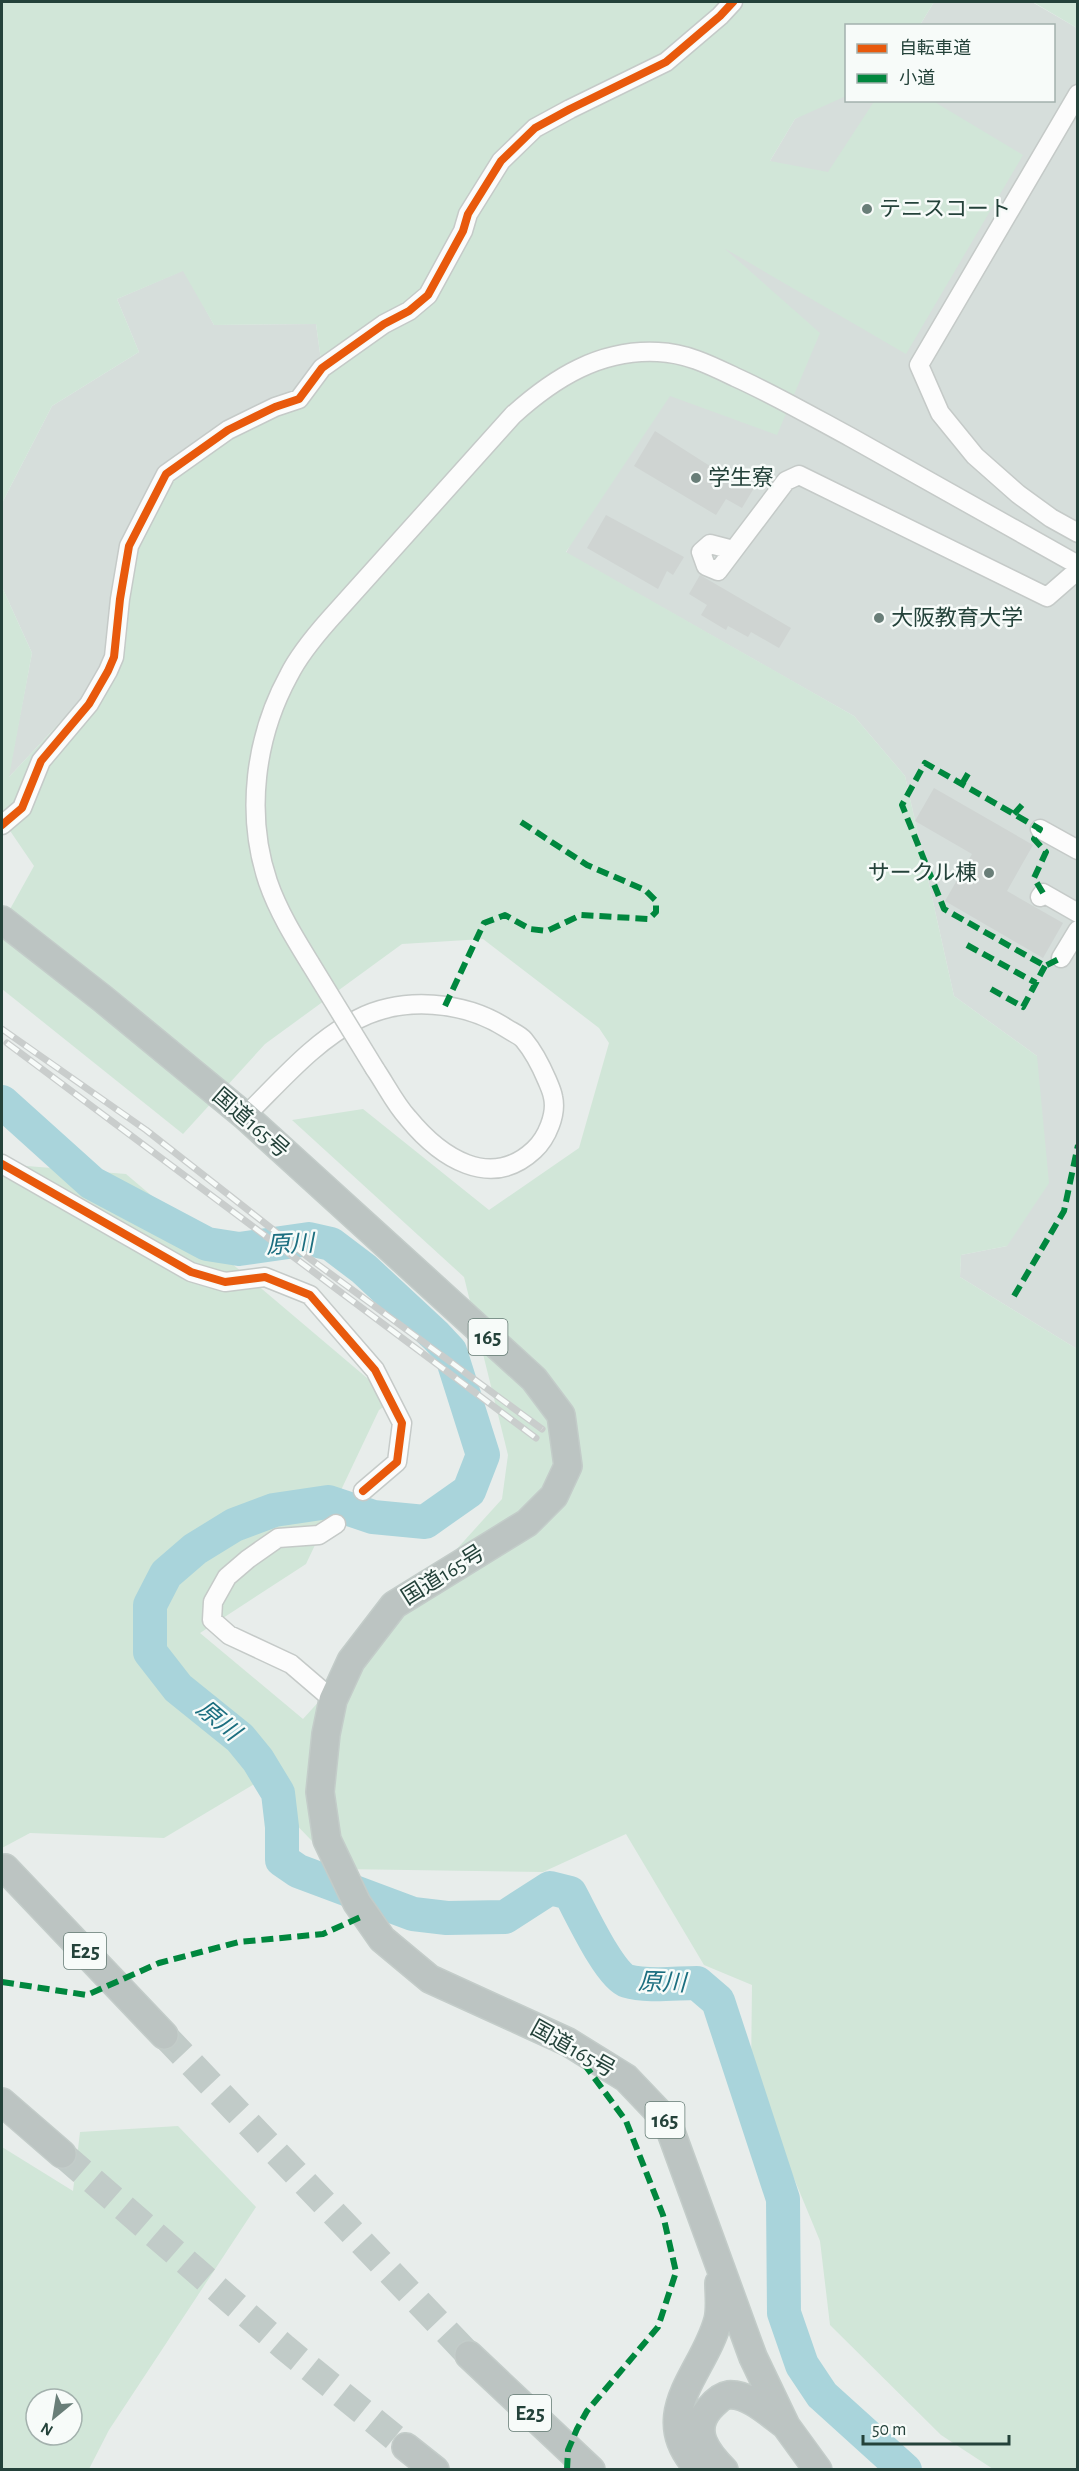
<svg xmlns="http://www.w3.org/2000/svg" width="1079" height="2471" font-family="'Alegreya Sans','Noto Sans JP',sans-serif">
<style>
.built{fill:#d6dedb}
.green{fill:#d1e6d8;fill-rule:evenodd}
.lines{fill:none;stroke-linecap:round;stroke-linejoin:round}
.river{stroke:#a9d4db;stroke-width:34}
.building{fill:#cfd4d2}
.highway-tunnel{stroke:#c1cbc8;stroke-width:27;stroke-dasharray:27 14;stroke-linecap:butt}
.minor-casing{stroke:#c5cac8;stroke-width:21}
.highway-casing{stroke:#c3ccc9;stroke-width:30}
.minor{stroke:#fcfcfc;stroke-width:18}
.highway{stroke:#bcc4c2;stroke-width:27}
.rail-casing{stroke:#c9cdcc;stroke-width:7}
.rail{stroke:#f7fbf9;stroke-width:4.5;stroke-dasharray:14;stroke-linecap:butt}
.minor-bridge-casing{stroke:#c5cac8;stroke-width:21;stroke-linecap:butt}
.minor-bridge{stroke:#fcfcfc;stroke-width:18}
.quiet{stroke:#00873e;stroke-width:6;stroke-dasharray:12 6;stroke-linecap:butt}
.cycleway-casing{stroke:#f7fbf9;stroke-width:11}
.cycleway{stroke:#e8590c;stroke-width:8}
.poi-dot{fill:#697e78;stroke:#f7fbf9;stroke-width:2}
.labels{text-anchor:middle;dominant-baseline:central;stroke-width:5;stroke-linejoin:round;paint-order:stroke}
.shield{fill:#f7fbf9;stroke:#637a73;stroke-width:1.5}
.shield-label{font-size:21px;font-weight:bold;fill:#24423a}
.poi-label{font-size:22px;fill:#24423a;stroke:#f7fbf9;text-anchor:start}
.street-label{font-size:22px;fill:#24423a;stroke:#f7fbf9}
.water-label{font-size:24px;font-style:italic;fill:#1c6f80;stroke:#f7fbf9}
</style>
<rect width="100%" height="100%" fill="#e8edeb"/>
<path class="built" d="M934,2h98l45,26v1321l-117,-72 1,-22 46,-9 30,-190 -83,-60 -49,-220 -51,-60 -288,-163 154,-308 75,-126 51,-30v11h208v-74l-134,-1z
M184,270l30,55 102,-1 6,44 -214,303 -100,107 24,-125 -30,-66v-84l50,-97 87,-54 -22,-53z"/>
<path class="green" d="M2,2h932l-14,23 -74,1v70l-51,23 -25,42 58,11 47,-72 58,1 90,54 -117,199 -182,-106 96,85 -43,102 -107,-39 -104,156 288,164 51,60 49,220 83,60 12,127 -42,63 -46,9 -1,22 117,72v1120h-84l-52,-34 -111,-110 -10,-84 -69,-166 1,-90 -48,-20 -78,-131 -83,38 -204,-3 -83,-86 -92,55 -134,-5 -28,15v-684l124,10 267,226 -14,10 -73,154 -106,69 103,86 199,-220 6,-44 -44,-178 -172,-157 71,-11 126,101 90,-62 30,-105 -10,-15 -116,-89 -81,5 -137,100 -82,90 -181,-145v-78h7l25,-45 -32,-47v-232l30,66 -23,124 99,-106 21,-125 32,-62 114,-77 47,-39 -6,-44 -102,1 -31,-54 -66,28 22,53 -87,54 -50,97z
M1033,2h44v26z
M178,2126l78,81 -147,223 -20,39h-87v-322l71,44 7,-59zM36,2399h36v36h-36z"/>
<g class="lines">
<path class="river" d="M2,1102l90,81 115,61 32,5 70,-10 22,5 33,25 72,67 14,15 33,104 -14,36 -44,31 -52,-5 -45,-15 -54,8 -40,15 -39,24 -29,25 -16,31v47l28,36 62,50 18,22 20,33 4,34v33l16,11 115,43 34,4 58,-1 45,-29 20,5c10,18 40,83 57,88 19,6 50,2 70,2l21,18 65,198 1,114 18,52 20,30 83,75"/>
</g>
<path class="building" d="M655,431l58,37 2,-3 39,23 -12,20 -16,-9 -10,16 -82,-49z
M606,515l78,42 -11,18 -6,-4 -9,18 -71,-41z
M700,575l91,53 -12,20 -28,-16 -3,5 -20,-11 -2,4 -25,-15 6,-10 -18,-11z
M934,788l99,57 -26,46 56,32 -20,35 -98,-57 27,-47 -57,-33z"/>
<g class="lines">
<path class="highway-tunnel" d="M164,2035l305,320
M62,2154l222,193 122,100"/>
<g class="minor-casing">
<path id="minor" d="M1078,94l-159,271 21,48 35,43 43,38 33,24 27,15
M733,550l-23,-6 -9,8 5,14 12,5 68,-90 13,-6 248,122 31,-27
M2,825l20,-17 19,-47 48,-57 19,-33 6,-14 6,-58 9,-53 37,-72 62,-44 47,-23 24,-8 23,-31 62,-44 25,-13 19,-16 35,-64 5,-17 33,-53 34,-33 35,-19 96,-47 54,-46 13,-14
M1040,829l38,21
M1040,897l3,-4 35,20
M1061,958l17,-28
M310,963c-16,-26 -32,-52 -42,-81 -23,-68 -13,-145 21,-207 10,-20 25,-38 40,-55l184,-205c41,-37 87,-66 145,-63 28,1 52,13 77,25 40,18 78,40 117,61 75,42 150,84 226,127
M245,1116c35,-34 69,-75 113,-97 45,-23 106,-18 148,9 6,4 14,7 18,12 10,12 17,26 23,40 2,5 5,11 6,17 4,17 -6,41 -19,53 -44,41 -94,7 -126,-32 -13,-14 -22,-33 -33,-49
M2,1164l189,108 34,10 40,-5 45,18 65,75 27,53 -5,39 -34,29
M333,1700l-42,-36 -62,-29 -17,-15 1,-18 14,-25 21,-18 30,-21 41,-3 17,-11"/>
</g>
<g class="highway-casing">
<path id="highway" d="M2,920l101,79 142,117 289,263 27,36 7,51 -14,30 -27,27 -133,82 -43,56 -18,39 -7,34 -6,58 7,48 30,63 25,36 48,40 138,63 58,36 41,43 86,236 33,69 32,44
M5,1868l159,167
M2,2102l60,52
M469,2355l122,115
M406,2447l29,23
M700,2470c-54,-55 4,-96 18,-150 3,-12 1,-26 1,-37
M724,2470c-17,-17 -34,-39 -15,-61 4,-5 12,-13 19,-14 20,-2 42,19 57,30"/>
</g>
<use href="#minor" class="minor"/>
<use href="#highway" class="highway"/>
<g class="rail-casing">
<path id="rail" d="M2,1029l144,101 167,131 229,168
M7,1043l529,395"/>
</g>
<use href="#rail" class="rail"/>
<g class="minor-bridge-casing">
<path id="minor-bridge" d="M310,963l65,106"/>
</g>
<use href="#minor-bridge" class="minor-bridge"/>
<path class="quiet" d="M962,784l7,-12
M1014,814l9,-10
M1043,893l-9,-15 12,-26 -12,-13 6,-10 -115,-66 -23,42 42,104 101,57 16,-8
M967,945l69,38
M991,989l32,18 22,-41
M445,1006l39,-83 21,-8 25,14 17,2 34,-16 68,4 7,-7v-11l-11,-11 -58,-25 -66,-43
M1014,1296l50,-85 14,-66
M2,1982l85,13 72,-32 80,-21 84,-8 42,-19
M567,2470l1,-20 9,-21 10,-18 71,-84 18,-55 -13,-57 -37,-94 -58,-79"/>
<g class="cycleway-casing">
<path id="cycleway" d="M2,825l20,-17 19,-47 48,-57 19,-33 6,-14 6,-58 9,-53 37,-72 62,-44 47,-23 24,-8 23,-31 62,-44 25,-13 19,-16 35,-64 5,-17 33,-53 34,-33 35,-19 96,-47 54,-46 13,-14
M2,1164l189,108 34,10 40,-5 45,18 65,75 27,53 -5,39 -34,29"/>
</g>
<use href="#cycleway" class="cycleway"/>
</g>
<g class="poi-dot">
<circle cx="867" cy="209" r="6"/>
<circle cx="696" cy="478" r="6"/>
<circle cx="879" cy="618" r="6"/>
<circle cx="989" cy="873" r="6"/>
</g>
<g class="labels">
<g class="shield">
<rect x="468.5" y="1319" width="39" height="36" rx="4.5"/>
<rect x="64" y="1933" width="42" height="36" rx="4.5"/>
<rect x="645.5" y="2102" width="39" height="36" rx="4.5"/>
<rect x="509" y="2395" width="42" height="36" rx="4.5"/>
</g>
<g class="shield-label">
<text x="488" y="1337">165</text>
<text x="85" y="1951">E25</text>
<text x="665" y="2120">165</text>
<text x="530" y="2413">E25</text>
</g>
<g class="poi-label">
<text x="879" y="209">テニスコート</text>
<text x="708" y="478">学生寮</text>
<text x="891" y="618">大阪教育大学</text>
<text x="977" y="873" text-anchor="end">サークル棟</text>
</g>
<g class="street-label">
<text transform="translate(251 1123) rotate(41)">国道165号</text>
<text transform="translate(443 1575) rotate(-32)">国道165号</text>
<text transform="translate(573 2049) rotate(29)">国道165号</text>
</g>
<g class="water-label">
<text transform="translate(290 1245) rotate(-3)">原川</text>
<text transform="translate(218 1721) rotate(40)">原川</text>
<text transform="translate(662 1983) rotate(2)">原川</text>
</g>
</g>
<rect width="1079" height="2471" fill="none" stroke="#24423a" stroke-width="6"/>
<rect x="845" y="24" width="210" height="78" fill="#f7fbf9" stroke="#a3b1ad" stroke-width="1.5"/>
<rect x="857" y="44" width="30" height="9" fill="#e8590c" stroke="#a3b1ad" stroke-width="1.5"/>
<text x="899" y="54" font-size="18" fill="#24423a">自転車道</text>
<rect x="857" y="74" width="30" height="9" fill="#00873e" stroke="#a3b1ad" stroke-width="1.5"/>
<text x="899" y="84" font-size="18" fill="#24423a">小道</text>
<g transform="translate(54 2417) rotate(210)"><circle r="28" fill="#f7fbf9" stroke="#a3b1ad" stroke-width="1.5"/>
<path d="M0-4.5L10 22L0 15L-10 22Z" fill="#697e78"/>
<text y="-9" font-size="16" font-weight="bold" text-anchor="middle" fill="#24423a">N</text>
</g>
<path d="M863 2435v9h146v-9" fill="none" stroke="#24423a" stroke-width="3"/>
<text x="872" y="2435" font-size="18" fill="#24423a" stroke="#f7fbf9" stroke-width="4.5" paint-order="stroke">50 m</text>
</svg>
